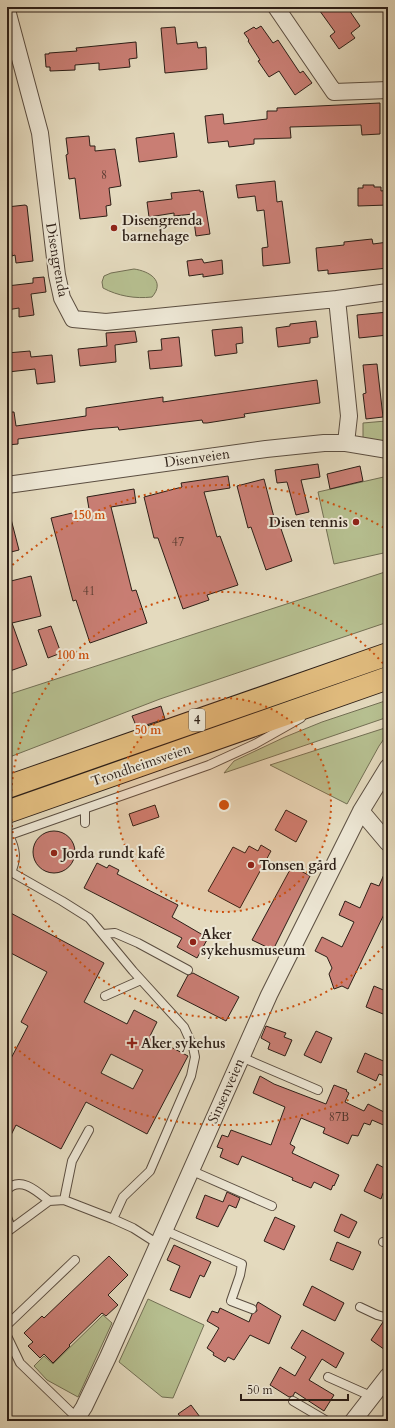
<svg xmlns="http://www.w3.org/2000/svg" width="395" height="1428" font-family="Cardo,serif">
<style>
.green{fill:#b6bf90;stroke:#726f54}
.building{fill:#c97e74;stroke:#2d1f17;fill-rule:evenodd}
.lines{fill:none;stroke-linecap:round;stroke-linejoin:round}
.lane-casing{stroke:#5b4e41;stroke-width:10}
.street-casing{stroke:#5b4e41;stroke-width:18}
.highway-casing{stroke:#2d1f17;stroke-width:24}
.lane{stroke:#ede7d5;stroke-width:8}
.street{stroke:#ede7d5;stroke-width:16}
.highway{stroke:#e2bd7f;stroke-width:22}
.ring{fill:none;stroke:#cc500e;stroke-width:2;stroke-dasharray:2 4}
.poi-dot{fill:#8f2418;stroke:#ede7d5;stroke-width:1.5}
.labels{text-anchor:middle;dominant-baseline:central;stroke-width:4;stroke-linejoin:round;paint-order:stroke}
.number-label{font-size:12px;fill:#54372e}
.shield{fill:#ede7d5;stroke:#675b50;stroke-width:1}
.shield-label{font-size:13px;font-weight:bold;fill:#2d1f17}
.poi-label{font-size:14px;font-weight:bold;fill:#2d1f17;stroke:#ede7d5;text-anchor:start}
.street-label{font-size:14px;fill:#2d1f17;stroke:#ede7d5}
.centre{fill:#cc500e;stroke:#ede7d5;stroke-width:2}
.ring-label{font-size:12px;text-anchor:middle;font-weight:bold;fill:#cc500e;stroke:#ede7d5;stroke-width:4;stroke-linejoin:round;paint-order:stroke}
</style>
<rect width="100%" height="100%" fill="#e4dabe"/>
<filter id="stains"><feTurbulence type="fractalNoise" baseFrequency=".005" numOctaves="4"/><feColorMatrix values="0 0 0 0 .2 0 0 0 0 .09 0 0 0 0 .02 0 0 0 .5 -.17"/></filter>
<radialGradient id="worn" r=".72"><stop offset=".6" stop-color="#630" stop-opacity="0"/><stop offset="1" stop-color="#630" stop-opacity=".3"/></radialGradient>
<path class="green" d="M134,269c15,2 32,12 18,28 -17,2 -34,-1 -49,-9l-1,-6 2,-6 7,-3z
M386,421l1,22 -24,-2v-18z
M388,476v76l-54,12 -16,-72z
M388,571v51l-228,77 -153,59v-63z
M388,700v17l-164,56 10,-12 51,-24 37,-15z
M388,727v6l-9,13 -32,58 -77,-39z
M148,1299l56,26 -31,73 -11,-1 -43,-35z
M103,1315l9,8 -34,74 -31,-17 -13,-14 10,-10 9,8z"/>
<path class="building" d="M317,7h30l13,19 -9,7 4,5 -16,11 -9,-13 5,-4z
M261,26l12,17 5,-3 22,33 3,-2 9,12 -17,12 -16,-24 -10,6 -11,-16 2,-1 -12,-19 1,-1 -5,-7 10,-6 2,2z
M175,27l2,17 20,-2 1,6 8,-1 1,22 -42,4 -4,-45z
M136,42l1,16 -8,1 1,8 -31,3v-7l-24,2v5l-25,1v-4h-4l-1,-13h4v-1l28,-2 -1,-3z
M380,103v31l-18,1 -1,-10 -71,2 1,11 -37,1v5l-25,3 -1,-6 -20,2 -3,-27 18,-2 1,10 43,-5v-8h10v-3z
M174,133l3,24 -38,5 -3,-24z
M89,136l1,10h5v5l20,-2 6,37 -12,2 2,17 -5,1 1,10 -27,3 -5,-41 -6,1 -3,-24 2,-1 -2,-16z
M275,181l2,21 5,-1 8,62 -27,3 -1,-18 6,-1 -4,-37 -7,1 -2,-15 -17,2 -2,-13z
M363,185h11v2h7v4l7,-1v15l-30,1v-18h5z
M200,190v2l3,-1 7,43 -14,2 -3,-22 -19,2v-3l-25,4 -2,-15 25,-3 -1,-6z
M25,205l2,1 6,55 -17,2 -1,-8 -3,1 -2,-19h-2l-1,-30z
M372,239l1,5 15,-2v26l-60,6v-4l-10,1 -2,-23 28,-3v-3z
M202,259l2,4 18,-3 1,14 -20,3v-3l-14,2 -2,-15z
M44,277l2,15 -15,2 3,21 -15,2v-9l-12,2v-24l26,-3v-5z
M388,312v23l-29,3 -2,-23z
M316,321l2,16 -8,1v5l-32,4 -2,-19 14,-2v-2z
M242,327l1,16 -7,1 1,9 -22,3 -3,-26z
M135,331l2,11 -22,3 1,17 -36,4 -2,-17 29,-3 -1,-13z
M179,337l3,29 -32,3 -2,-18 14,-1 -1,-11z
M30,351l1,6 21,-2 3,27 -18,2 -2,-15 -27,3 -1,-19z
M377,364l6,53 -17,2 -3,-25 3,-1 -3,-28z
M317,380l3,23 -76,11 1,3 -38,6h-4l-1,-3 -83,10 -1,-3 -24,2 -76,10v5l-11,1v-33h7l2,14 70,-10v-8l77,-11v5l20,-3z
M318,464l2,13 -19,3 8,32 -13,3 -9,-33 -10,1 -2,-13z
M360,466l3,15 -33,8 -3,-15z
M228,476l2,12 -26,4 13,45 3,-1 18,49 -31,10 2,5 -26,9 -25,-71h-4l-10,-41 38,-10 -1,-4z
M264,479l11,42 3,-1 14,41 -26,9 -15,-43 -3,1 -11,-42z
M134,489l2,14 -25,4 21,84 4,-1 11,33 -57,20 -14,-43 -3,1 -22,-83 38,-9 -2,-12z
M11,519l8,31 -12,3v-33z
M31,576l10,40 -29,7 15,42 -20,7v-90z
M51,626l10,27 -13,5 -10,-28z
M161,706l4,13 -28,9 -5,-12z
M155,805l4,12 -26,9 -4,-12z
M286,810l21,11 -11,21 -21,-12z
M33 852a21 21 0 1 1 42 0a21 21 0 1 1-42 0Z
M261,845l10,6 -31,57 -32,-17 25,-44 12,6 4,-7 9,5z
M97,863l10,5 2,-3 10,5 -2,4 61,31 -6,12 36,21 -11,20 -20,-11 5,-9 -98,-50z
M388,865v41l-40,83 -6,-3 -8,3 -5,-15 3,-6 -5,-11 -12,-6 7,-14 20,10 12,-25 -15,-7 6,-14 15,7 11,-25 8,3z
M292,866l18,10 -37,74 -21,-10z
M7,911l97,52 -20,39 43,22 7,-14 23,12 -7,14 38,20 -41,78 -61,-32 -25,47 -45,-24 -9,18v-77l21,-40 -7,-4 26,-50 -40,-21zM111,1054l32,16 -10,19 -32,-16z
M193,973l46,24 -13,24 -49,-25 11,-21z
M374,986l14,6v24l-22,-9z
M266,1026l20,7 -2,4 8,3 -7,16 -17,-7 2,-6 -9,-5z
M316,1031l16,7 -11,25 -17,-8z
M365,1053l23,10v5l-3,8 -6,-2 -3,7 -19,-9z
M260,1076l14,8 52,20 8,-19 13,5 -1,1 3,2 -4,9 19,9 4,-7 20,10v13l-16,-7 -2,5 -6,-2 -6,13 -6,-1 -4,9 -25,-11 2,-5 -24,-10 -11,26 5,3 -3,6 47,22 -5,11 -1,-1 -2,5 -17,-8 -3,6 -19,-8 1,-2 -51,-22 -4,9 -18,-8 3,-8 -6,-2 5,-12 6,2 3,-7 40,15 14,-38 -32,-14z
M377,1164l11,6v25l-5,-2 -2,6 -17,-8z
M227,1192l13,6 -4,10 -7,-3 -11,22 -22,-9 9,-23 18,7z
M341,1214l16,8 -8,16 -15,-7z
M275,1217l20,9 -11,24 -20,-9z
M337,1242l24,10 -8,18 -23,-10z
M174,1245l37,17 -7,15 -4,-2 -10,23 -20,-8 10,-24 -13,-6z
M109,1256l19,19 -20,20 10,10 -12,11 -4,-3 -33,32 1,1 -17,17 -9,-9 -4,4 -12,-12 5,-4 -9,-9 18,-17 2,2z
M312,1286l32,17 -9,18 -32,-16z
M258,1302l23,14 -12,28 -19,-9 -16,25 -6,-3 -3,5 -12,-7 1,-2 -7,-5 12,-20 -12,-7 5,-10 6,2 2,-5 29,14 3,-8 5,-3 -1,-5z
M383,1322l5,1v29l-17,-12z
M302,1330l42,23 -8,15 -14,-9 -13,21 25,15 -10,16 -29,-19 -2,4 -4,1 -19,-12 10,-18 15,9 11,-19 -15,-9z
M191,1405l12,16h-19l-6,-7z"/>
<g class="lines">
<g class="lane-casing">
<path id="lane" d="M85,823v-14
M7,836l202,-71 46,-21 46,-26
M9,836c7,13 8,23 2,36
M11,872l51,29 27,17 44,53 51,56 9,20 2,10 -4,19 -41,95 -27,26 -10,22 20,9 25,16
M103,934l12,-1 23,10 50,27
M105,996l36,-16
M241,1057l77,33
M190,1170l82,36
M7,1190c13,-15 31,2 42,11
M64,1200l8,-39 17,-31
M7,1217l4,11
M164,1230l78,34 -2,11 -9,26 21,8
M7,1232l42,-31 15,-1 49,19
M383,1242h5
M360,1307l17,8 11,3
M7,1325l68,-65
M7,1336l13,27 57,55
M328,1377l45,20
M293,1401l34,20"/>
</g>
<g class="street-casing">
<path id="street" d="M276,7l58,85 54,-2
M7,10l33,123 17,142 5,23 11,21 33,3 231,-23 12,117 -3,27
M337,299l51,-7
M7,485l259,-36 58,-6h22l42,7
M361,811l27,32
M75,1421l9,-14 24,-50 161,-362 92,-184 27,-44
M353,1421l35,-45"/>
</g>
<g class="highway-casing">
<path id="highway" d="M7,787l381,-133
M7,812l381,-134"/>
</g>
<use href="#lane" class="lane"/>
<use href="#street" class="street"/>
<use href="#highway" class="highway"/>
</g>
<circle cx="224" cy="805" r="107" fill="#cc500e" fill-opacity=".12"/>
<g class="ring">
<circle cx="224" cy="805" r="107"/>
<path d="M387 942A213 213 0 1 1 387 668"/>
<path d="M386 1081A320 320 0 0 1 8 1041M8 569A320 320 0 0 1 386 529"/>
</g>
<g class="poi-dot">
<circle cx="114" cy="228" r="4"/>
<circle cx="356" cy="522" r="4"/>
<circle cx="54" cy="853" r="4"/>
<circle cx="251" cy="865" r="4"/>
<circle cx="193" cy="942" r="4"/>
<path d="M130 1037h4v4h4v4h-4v4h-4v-4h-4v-4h4z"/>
</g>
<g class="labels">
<g class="number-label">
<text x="104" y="175">8</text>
<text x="178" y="542">47</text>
<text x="89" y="591">41</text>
<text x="339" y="1117">87B</text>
</g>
<rect class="shield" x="189" y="709" width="16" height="22" rx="3"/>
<g class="shield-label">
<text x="197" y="720">4</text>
</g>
<g class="poi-label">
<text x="122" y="220">Disengrenda<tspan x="122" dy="16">barnehage</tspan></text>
<text x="348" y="522" text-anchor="end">Disen tennis</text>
<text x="62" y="853">Jorda rundt kafé</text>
<text x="259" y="865">Tonsen gård</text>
<text x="201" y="934">Aker<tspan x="201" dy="16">sykehusmuseum</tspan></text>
<text x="141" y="1043">Aker sykehus</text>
</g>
<g class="street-label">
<text transform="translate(57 260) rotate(80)">Disengrenda</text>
<text transform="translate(197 458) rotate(-8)">Disenveien</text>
<text transform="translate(141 765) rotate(-19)">Trondheimsveien</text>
<text transform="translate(226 1091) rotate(-66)">Sinsenveien</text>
</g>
</g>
<circle cx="224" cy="805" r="6" class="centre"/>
<g class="ring-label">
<text x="89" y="519">150 m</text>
<text x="73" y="659">100 m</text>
<text x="148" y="734">50 m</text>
</g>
<rect width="395" height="1428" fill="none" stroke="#e4dabe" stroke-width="24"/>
<rect x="8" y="8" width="379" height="1412" fill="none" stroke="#2d1f17" stroke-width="2"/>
<rect x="12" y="12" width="371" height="1404" fill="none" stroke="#2d1f17"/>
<path d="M241 1394v6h107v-6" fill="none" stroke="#2d1f17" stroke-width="2"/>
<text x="247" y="1394" font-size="12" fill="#2d1f17" stroke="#ede7d5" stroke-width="3" paint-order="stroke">50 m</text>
<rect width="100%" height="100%" filter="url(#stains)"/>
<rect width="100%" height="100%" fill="url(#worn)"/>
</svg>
